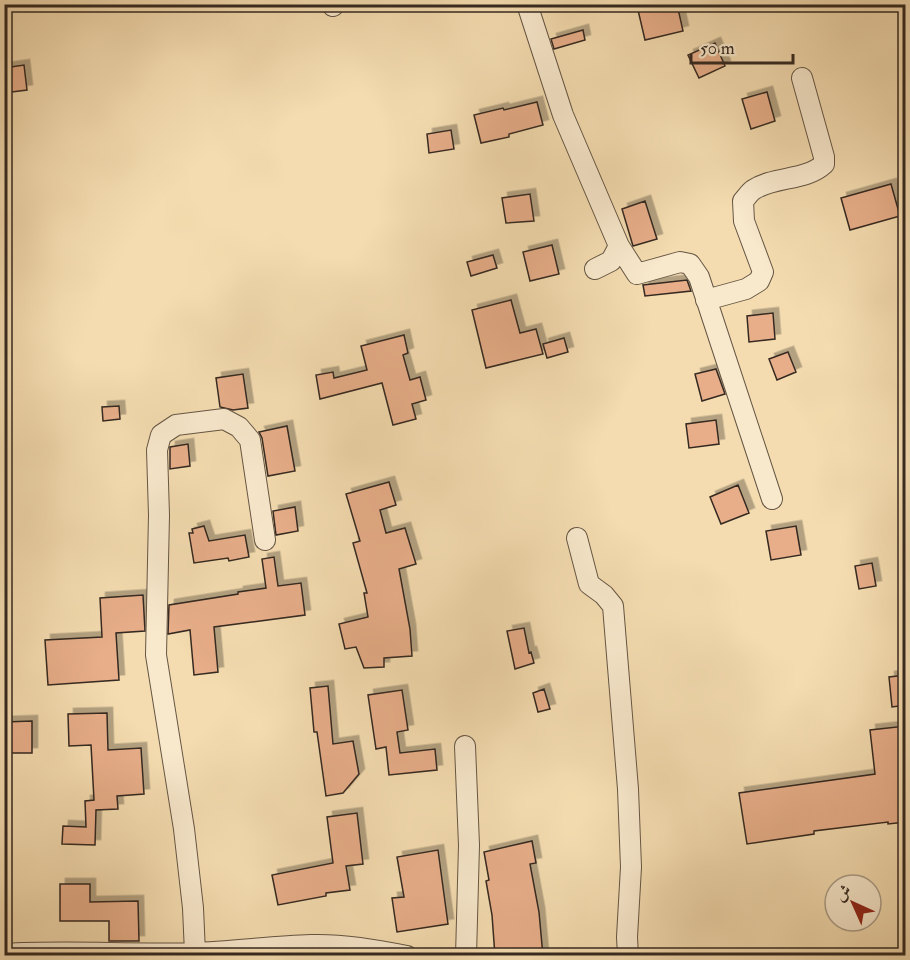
<svg xmlns="http://www.w3.org/2000/svg" width="910" height="960" font-family="'IM FELL Double Pica',Amiri,serif">
<style>
.building{fill:#e7ae89;stroke:#352920;stroke-width:1.5;filter:url(#shadow)}
.lines{fill:none;stroke-linecap:round;stroke-linejoin:round}
.minor-casing{stroke:#655644;stroke-width:22}
.minor{stroke:#f8e8cc;stroke-width:20}
</style>
<defs>
<filter id="shadow"><feDropShadow dx="5.5" dy="-5.5" stdDeviation="0" flood-color="#0004"/></filter>
</defs>
<rect width="100%" height="100%" fill="#f4dcb0"/>
<filter id="stains"><feTurbulence type="fractalNoise" baseFrequency=".00333" numOctaves="4"/><feColorMatrix values="0 0 0 0 .2 0 0 0 0 .09 0 0 0 0 .02 0 0 0 .5 -.17"/></filter>
<radialGradient id="worn" r=".72"><stop offset=".6" stop-color="#630" stop-opacity="0"/><stop offset="1" stop-color="#630" stop-opacity=".3"/></radialGradient>
<path class="building" d="M663,4h14l6,27 -38,9 -7,-30z
M583,30l2,10 -31,9 -3,-10z
M715,43l10,23 -26,12 -11,-23z
M24,65l3,25 -23,3v-25z
M767,92l8,29 -24,8 -9,-30z
M537,102l6,23 -34,9v3l-28,6 -7,-28 29,-7 1,2z
M451,130l3,19 -25,4 -2,-19z
M891,184l9,32 -50,14 -9,-32z
M530,194l4,27 -28,2 -4,-25z
M645,201l12,38 -24,7 -11,-37z
M552,245l7,29 -29,7 -7,-29z
M493,255l4,13 -26,8 -4,-14z
M687,280l4,11 -46,5 -2,-11z
M511,300l9,33 16,-4 7,25 -57,14 -14,-58z
M773,313l2,26 -26,3 -2,-26z
M404,335l4,18 -5,2 7,25 10,-3 6,23 -14,4 4,15 -23,6 -11,-42 -62,16 -4,-24 17,-3 1,6 33,-8 -6,-24z
M564,338l4,14 -21,6 -4,-14z
M788,352l8,20 -19,8 -8,-21z
M716,369l9,25 -23,7 -7,-27z
M243,374l5,34 -15,2 -13,-3 -4,-29z
M119,406l1,13 -17,2 -1,-14z
M716,420l3,24 -30,4 -3,-24z
M287,426l8,45 -27,5 -6,-38 -3,-6z
M188,444l2,22 -20,3v-22z
M389,482l7,23 -16,5 6,23 19,-5 11,36 -17,5 11,60 2,27 -28,2v9l-20,1 -8,-21 -11,2 -6,-25 29,-7 -4,-24h3l-14,-50 7,-2 -14,-47z
M738,485l11,28 -28,11 -11,-27z
M295,507l3,24 -22,4 -3,-24z
M204,526l5,15 36,-6 4,22 -20,4 -1,-3 -34,5 -5,-30h4l-1,-4z
M796,526l5,29 -30,5 -5,-29z
M274,557l4,29 23,-3 4,32 -91,12 4,45 -24,3 -4,-45 -22,4 1,-29 69,-11v-2l28,-4 -4,-29z
M872,563l4,23 -17,3 -4,-23z
M143,595l2,36 -29,2 3,47 -71,5 -3,-45 57,-3 -2,-39z
M524,628l5,25 2,-1 3,11 -19,6 -8,-38z
M906,675v30l-14,2 -3,-30z
M328,686l5,58 20,-3 6,33 -16,19 -17,3 -9,-64h-3l-4,-44z
M544,689l6,20 -12,3 -5,-19z
M402,690l6,40 -11,2 3,21 35,-4 2,21 -48,5 -3,-28 -10,2 -8,-54z
M107,713l1,37 33,-2 3,46 -27,2 1,13 -22,1 -1,35 -33,-1 1,-18 23,1 -1,-26 9,-1 -3,-55 -22,1 -1,-32z
M32,721v32h-28v-31z
M906,726v96l-18,2v-2l-74,9v3l-67,10 -8,-51 136,-19 -5,-44z
M357,813l6,51 -17,2 4,24 -24,3v3l-48,9 -6,-30 61,-12 -6,-46z
M532,841l4,22 -6,1 9,48 4,44h-48l-3,-41 -6,-34 3,-1 -5,-28z
M438,850l10,74 -51,8 -5,-34 12,-1 -7,-40z
M60,884h30v18l48,-1 1,40h-30v-20h-49z"/>
<g class="lines">
<g class="minor-casing">
<path id="minor" d="M332,4l1,2
M527,4l36,111 56,131 -8,15 -16,8
M619,246l18,28 43,-12 10,2 9,13 73,222
M706,300l40,-11 13,-8 4,-9 -19,-51 -1,-20c3,-3 6,-8 10,-11 21,-14 53,-9 71,-26v-7l-22,-79
M577,538l12,46 15,11 9,11 15,183 3,78 -4,70 1,19
M465,746l4,99 -3,111
M195,953l-2,-45 -9,-79 -28,-174 3,-140 -2,-65 4,-15 15,-10 48,-6 15,8 11,13 15,100
M4,954c63,-4 126,1 188,-1 40,-1 80,-7 119,-8 32,-1 65,5 96,11"/>
</g>
<use href="#minor" class="minor"/>
</g>
<rect width="910" height="960" fill="none" stroke="#f4dcb0" stroke-width="24"/>
<rect x="6" y="6" width="898" height="948" fill="none" stroke="#352920" stroke-width="3"/>
<rect x="12" y="12" width="886" height="936" fill="none" stroke="#352920" stroke-width="1.5"/>
<g transform="translate(853 903) rotate(315)"><circle r="28" fill="#f8e8cc" stroke="#aa9c87" stroke-width="1.5"/>
<path d="M0-4.5L10 22L0 15L-10 22Z" fill="#8f2418"/>
<text y="-9" font-size="16" font-weight="bold" text-anchor="middle" fill="#352920">ش</text>
</g>
<path d="M691 54v9h102v-9" fill="none" stroke="#352920" stroke-width="3"/>
<text x="700" y="54" font-size="18" fill="#352920" stroke="#f8e8cc" stroke-width="4.5" paint-order="stroke">50 m</text>
<rect width="100%" height="100%" filter="url(#stains)"/>
<rect width="100%" height="100%" fill="url(#worn)"/>
</svg>
